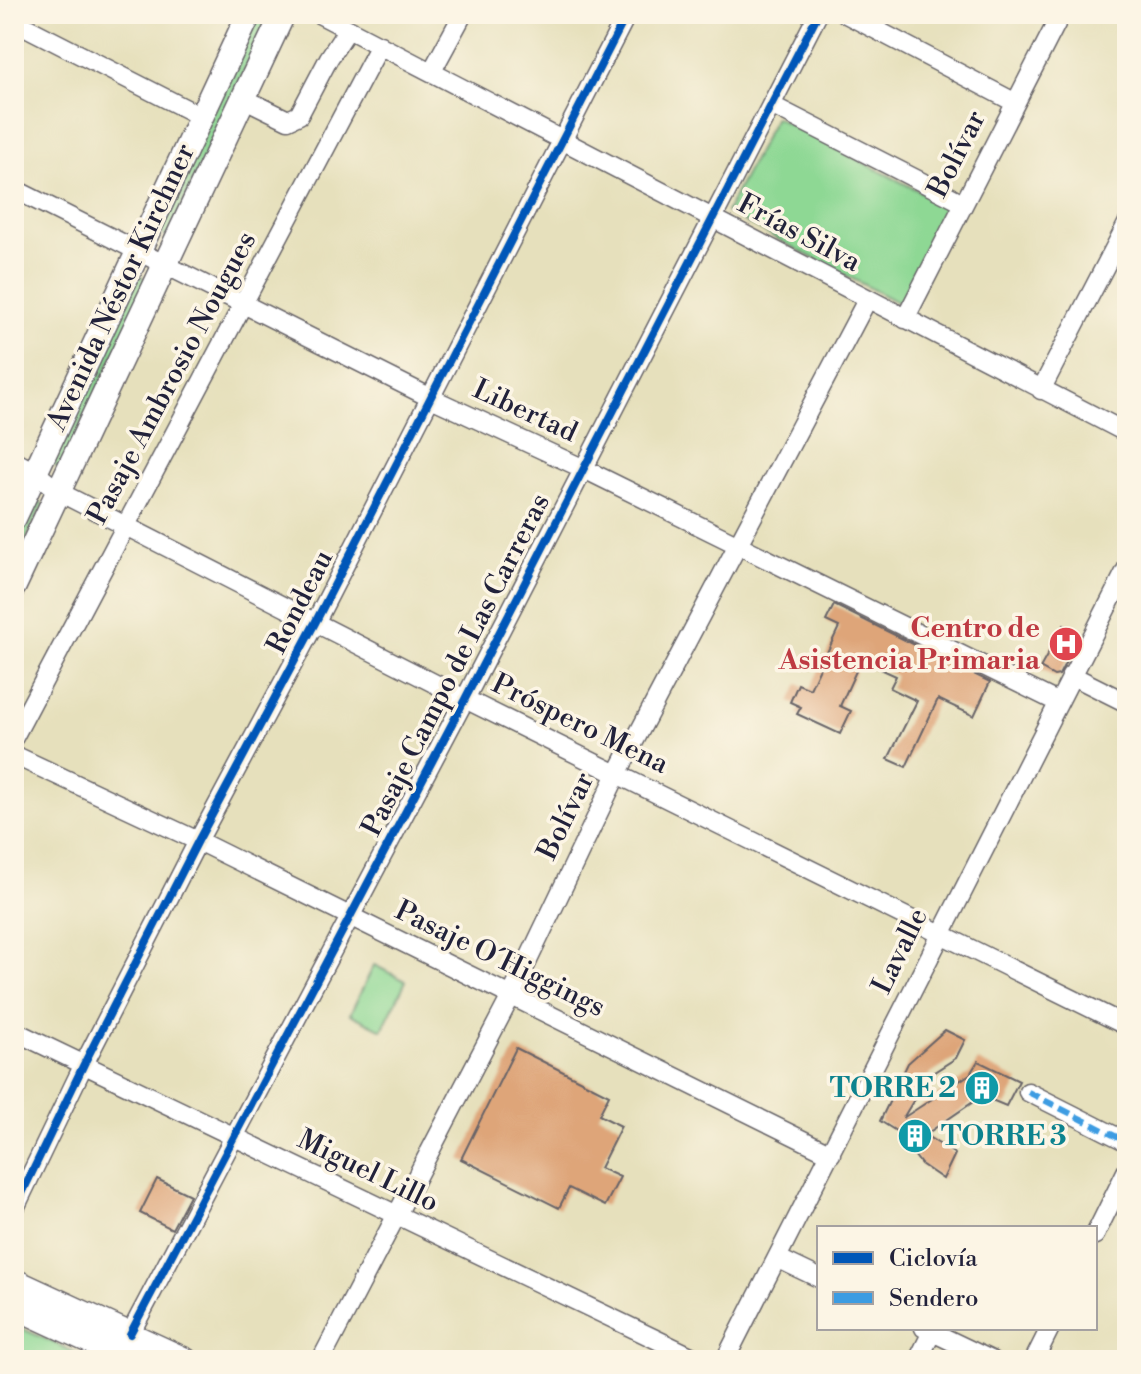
<svg xmlns="http://www.w3.org/2000/svg" width="1141" height="1374" font-family="'Libre Bodoni',serif">
<style>
.green{fill:#8ed894;stroke:#587d68;stroke-width:2}
.building{fill:#dea579}
.lines{fill:none;stroke-linecap:round;stroke-linejoin:round}
.minor-casing{stroke:#676468;stroke-width:21}
.major-casing{stroke:#676468;stroke-width:27}
.minor{stroke:#fff;stroke-width:18}
.major{stroke:#fff;stroke-width:24}
.quiet{stroke:#3c9ce2;stroke-width:6;stroke-dasharray:12 6;stroke-linecap:butt}
.cycleway-casing{stroke:#fcf5e5;stroke-width:13}
.cycleway{stroke:#0057b8;stroke-width:8}
.labels{text-anchor:middle;dominant-baseline:central;stroke-width:7;stroke-linejoin:round;paint-order:stroke}
.street-label{font-size:28px;fill:#22223b;stroke:#fcf5e5}
.health-label{font-size:28px;font-weight:bold;fill:#be3a42;stroke:#fcf5e5;text-anchor:end}
.culture-label{font-size:28px;font-weight:bold;fill:#0d838f;stroke:#fcf5e5;text-anchor:end}
</style>
<rect width="100%" height="100%" fill="#fcf5e5"/>
<filter id="ink" filterUnits="userSpaceOnUse"><feTurbulence type="fractalNoise" baseFrequency=".0125" numOctaves="2"/><feDisplacementMap in="SourceGraphic" scale="16" xChannelSelector="R" yChannelSelector="G"/><feConvolveMatrix kernelMatrix="1 2 1 2 8 2 1 2 1" color-interpolation-filters="sRGB"/></filter>
<filter id="wash" filterUnits="userSpaceOnUse"><feTurbulence type="fractalNoise" baseFrequency=".006" numOctaves="4" result="noise"/><feDisplacementMap in="SourceGraphic" scale="32" xChannelSelector="R" yChannelSelector="G"/><feGaussianBlur stdDeviation="1.8" result="paint"/><feColorMatrix in="noise" values="0 0 0 0 0 0 0 0 0 0 0 0 0 0 0 0 0 1.4 0 .05"/><feComposite in="paint" operator="in"/></filter>
<g filter="url(#wash)">
<rect width="100%" height="100%" fill="#e6e0bc"/>
<path class="green" d="M252,14h11l6,3 -102,220 -14,-8z
M775,117l177,91 -50,97 -176,-93z
M133,273l16,7 -89,189 -14,-9z
M31,497l12,7 -29,60v-32z
M374,965l32,16 -24,49 -32,-16z
M14,1325l78,35h-78z"/>
<g id="blocks">
<path class="building" d="M834,605l156,77 -16,34 -36,-17 -32,68 -18,-8 29,-58 -27,-13 6,-12 -35,-16 -21,46 11,5 -11,23 -43,-20 4,-7 -11,-5 8,-18 12,5 29,-62 -13,-6z
M1064,625l16,9 -21,41 -5,1 -14,-8z
M945,1030l20,10 -9,18 -28,18 -25,42 67,-44 8,-13 41,20 -13,25 -24,-10 -57,39 30,19 -12,25 -22,-15 -25,-33 -16,-10 28,-58z
M516,1048l93,47 -10,20 22,11 -21,42 20,9 -15,29 -36,-18 -10,20 -98,-49z
M157,1179l33,16 -18,34 -32,-16z"/>
</g>
</g>
<g filter="url(#ink)">
<use href="#blocks" fill-opacity="0" stroke="#676468" stroke-width="2"/>
<g class="lines">
<g class="minor-casing">
<path id="minor" d="M319,14l808,419
M846,14l168,88
M14,21l186,95
M432,71l31,-57
M243,98l45,22 11,-5 30,-57 19,-29
M771,105l192,98
M14,189l415,208 153,71 475,234
M905,319l156,-305
M1041,390l86,-166
M14,461l22,12 23,19 406,207 662,327
M1071,675l56,28
M14,737l366,-692
M14,755l184,86 633,313
M14,1031l685,329
M1028,1092l99,50
M14,1210l70,-146 114,-223 117,-218 312,-609
M1095,1235l32,-65
M777,1258l42,20
M924,1328l67,32
M130,1334l335,-635 353,-685
M321,1360l190,-364 106,-222 250,-474
M725,1360l402,-792
M918,1360l14,-28
M1034,1360l16,-32"/>
</g>
<g class="major-casing">
<path id="major" d="M14,518l235,-504
M14,586l269,-572
M14,1281l171,79
M14,1306l117,54"/>
</g>
<use href="#minor" class="minor"/>
<use href="#major" class="major"/>
<path class="quiet" d="M1028,1092l99,50"/>
<g class="cycleway-casing">
<path id="cycleway" d="M14,1210l70,-146 114,-223 117,-218 312,-609
M130,1334l335,-635 353,-685"/>
</g>
<use href="#cycleway" class="cycleway"/>
</g>
</g>
<defs>
<g id="hospital-disc" transform="scale(1.8)"><circle r="9.5" fill="#e0444e" stroke="#fcf5e5"/><path d="M-5-5h3v3.5h4V-5h3V5h-3V1.5h-4V5h-3Z" fill="#fff"/></g>
<g id="building-disc" transform="scale(1.8)"><circle r="9.5" fill="#0f9aa8" stroke="#fcf5e5"/><path d="M-4-6H4V6H1V3H-1V6H-4ZM-2.5-4.3h1.7v1.8h-1.7ZM.8-4.3h1.7v1.8H.8ZM-2.5-1h1.7V.8h-1.7ZM.8-1h1.7V.8H.8Z" fill="#fff"/></g>
</defs>
<g fill-rule="evenodd">
<use href="#hospital-disc" x="1066" y="644"/>
<use href="#building-disc" x="982" y="1088"/>
<use href="#building-disc" x="915" y="1136"/>
</g>
<g class="labels">
<g class="street-label">
<text transform="translate(957 154) rotate(-63)">Bolívar</text>
<text transform="translate(799 233) rotate(28)">Frías Silva</text>
<text transform="translate(121 287) rotate(-65)">Avenida Néstor Kirchner</text>
<text transform="translate(172 378) rotate(-62)">Pasaje Ambrosio Nougues</text>
<text transform="translate(525 411) rotate(25)">Libertad</text>
<text transform="translate(300 602) rotate(-63)">Rondeau</text>
<text transform="translate(456 665) rotate(-63)">Pasaje Campo de Las Carreras</text>
<text transform="translate(580 724) rotate(26)">Próspero Mena</text>
<text transform="translate(566 816) rotate(-64)">Bolívar</text>
<text transform="translate(900 951) rotate(-64)">Lavalle</text>
<text transform="translate(500 959) rotate(26)">Pasaje O´Higgings</text>
<text transform="translate(368 1171) rotate(26)">Miguel Lillo</text>
</g>
<g class="health-label">
<text x="1040" y="628">Centro de<tspan x="1040" dy="32">Asistencia Primaria</tspan></text>
</g>
<g class="culture-label">
<text x="956" y="1088">TORRE 2</text>
<text x="941" y="1136" text-anchor="start">TORRE 3</text>
</g>
</g>
<rect width="1141" height="1374" fill="none" stroke="#fcf5e5" stroke-width="48"/>
<rect x="817" y="1226" width="280" height="104" fill="#fcf5e5" stroke="#a5a1a1" stroke-width="2"/>
<rect x="833" y="1252" width="40" height="12" fill="#0057b8" stroke="#a5a1a1" stroke-width="2"/>
<text x="889" y="1266" font-size="24" fill="#22223b">Ciclovía</text>
<rect x="833" y="1292" width="40" height="12" fill="#3c9ce2" stroke="#a5a1a1" stroke-width="2"/>
<text x="889" y="1306" font-size="24" fill="#22223b">Sendero</text>
</svg>
